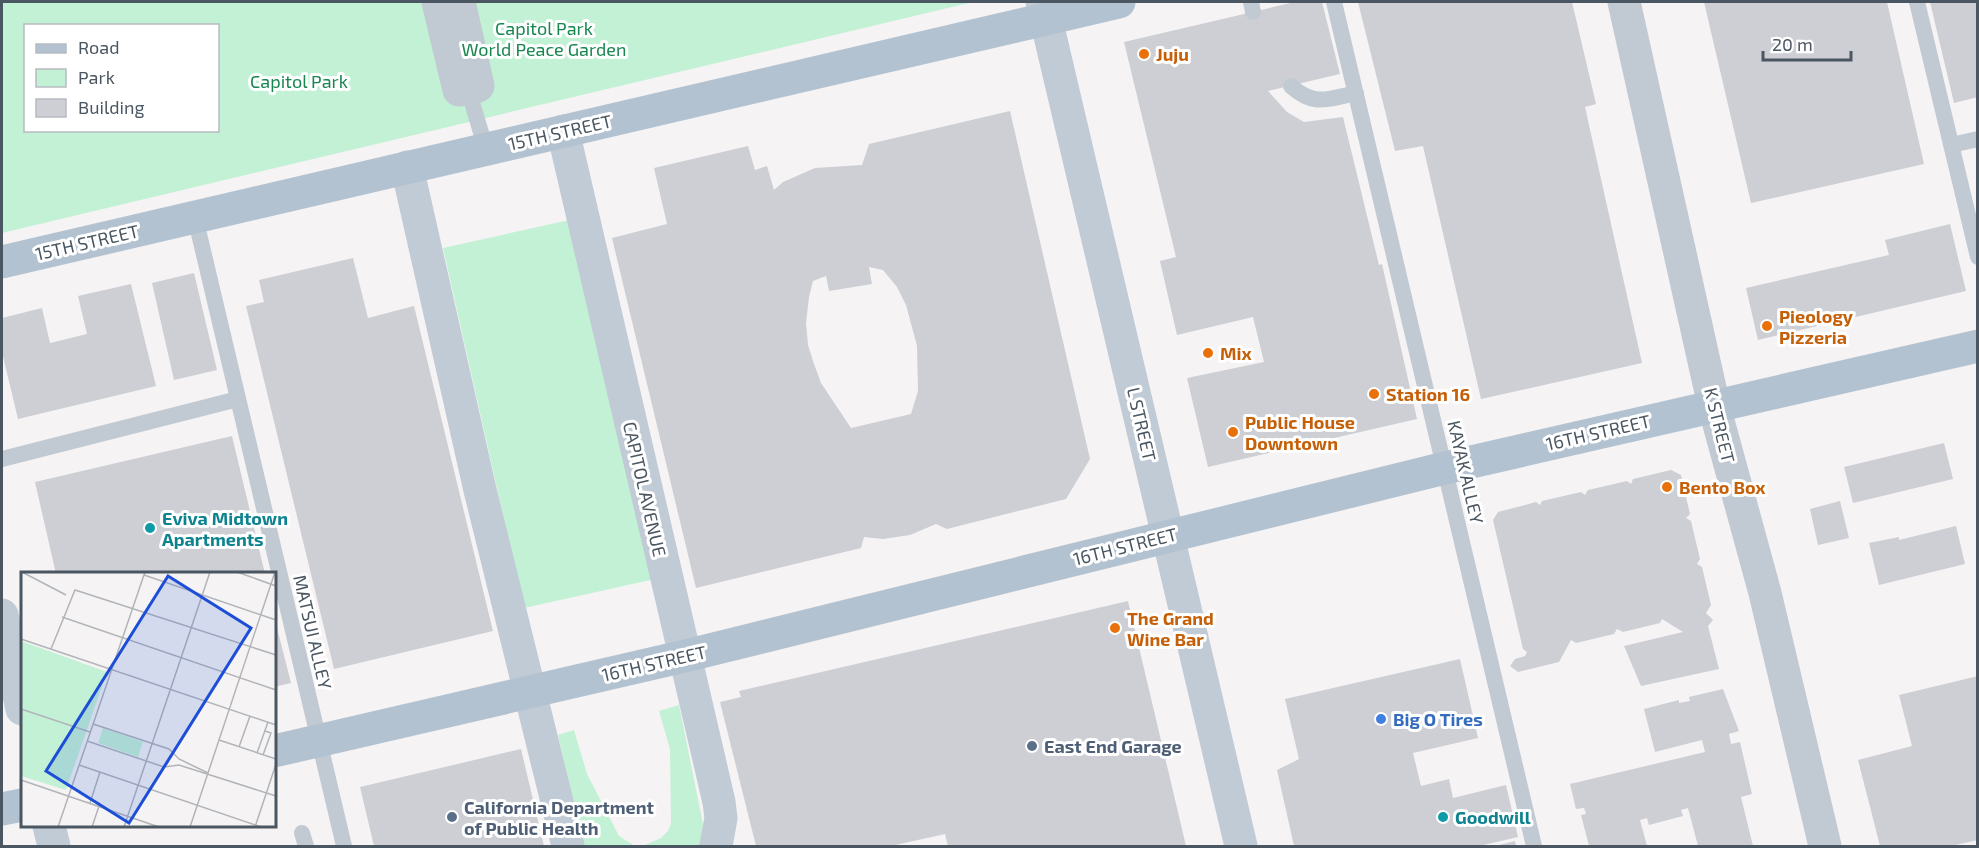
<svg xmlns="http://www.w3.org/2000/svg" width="1979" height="848" font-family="'Exo 2',sans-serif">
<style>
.green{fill:#c3f1d5;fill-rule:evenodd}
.building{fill:#cdcfd5;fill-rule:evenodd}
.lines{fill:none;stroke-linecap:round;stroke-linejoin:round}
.lane{stroke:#c1cad2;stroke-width:16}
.street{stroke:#c1cad2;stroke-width:33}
.secondary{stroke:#c1cbd6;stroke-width:33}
.primary{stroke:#b3c2d1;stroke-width:33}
.food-dot{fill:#e8710a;stroke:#fff;stroke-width:2}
.culture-dot{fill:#0f9aa8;stroke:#fff;stroke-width:2}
.shop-dot{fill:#3f7fe0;stroke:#fff;stroke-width:2}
.service-dot{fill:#5c6f8a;stroke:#fff;stroke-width:2}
.labels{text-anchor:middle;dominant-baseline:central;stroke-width:6;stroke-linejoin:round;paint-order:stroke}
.park-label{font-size:18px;fill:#17864f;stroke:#fff}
.food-label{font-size:18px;font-weight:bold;fill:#c56008;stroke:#fff;text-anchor:start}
.street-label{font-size:18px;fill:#4a5661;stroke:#fff}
.culture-label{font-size:18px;font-weight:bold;fill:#0d838f;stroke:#fff;text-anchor:start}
.shop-label{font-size:18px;font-weight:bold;fill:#366cbe;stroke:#fff;text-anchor:start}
.service-label{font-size:18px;font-weight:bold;fill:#4e5e75;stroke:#fff;text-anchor:start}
.inset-road{fill:none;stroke:#b1b4b9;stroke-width:1.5}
.view{fill:#1d4ed8;fill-opacity:0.15;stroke:#1d4ed8;stroke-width:3}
.inset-edge{fill:none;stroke:#4a5661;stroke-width:3}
</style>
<rect width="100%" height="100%" fill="#f5f3f3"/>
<path class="green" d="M2,2h971l-971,231zM26,26h192v104h-192z
M574,219l81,360 -131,29 -81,-360z
M679,705l24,119 -2,22h-117l-26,-111 16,-5 13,44 32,62 16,10 10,-1 16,-7 7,-7 3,-8 -1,-74 -11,-38z"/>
<path class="building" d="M1295,2h27l18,72 -72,17 19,21 17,10 39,-5 36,148 3,-1 35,155 -209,48 -21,-89 77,-16 -11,-45 -76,18 -17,-74 16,-4 -52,-215z
M1358,2h214l24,102 -11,3 57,256 -161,36 -58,-253 -28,5z
M1704,2h183l37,162 -173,39z
M1930,2h48v95l-24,6z
M1010,111l80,348 -24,40 -119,30 -11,-5 -26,11 -27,4 -19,-2 -3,11 -165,40 -84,-350 55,-14 -13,-56 94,-22 7,24 12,-4 7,24 9,-8 32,-14 47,-3 7,-21zM869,267l14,3 14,17 9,18 11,41 1,45 -7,23 -60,14 -30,-45 -7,-19 -6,-19 -2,-22 3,-26 4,-16 13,-5 3,15 43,-7z
M1950,224l16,67 -208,49 -12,-52 143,-33 -4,-15z
M353,258l15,60 46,-12 79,325 -159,38 -88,-363 18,-4 -5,-22z
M194,273l23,97 -43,10 -22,-97z
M131,284l25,102 -138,33 -16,-67v-34l40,-10 8,35 37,-9 -9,-38z
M232,436l33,138h-209l-21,-92z
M1944,443l9,36 -100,24 -9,-36z
M1671,470l10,5 9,39 -4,4 5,3 9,38 -3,5 5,3 9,38 -5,8 7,7 -5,6 11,43 -78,17 -17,-40 59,-14 -21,-13 -2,4 -37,9 -6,-3 -3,5 -38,9 -5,-3 -12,22 -41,10 -8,-6 5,-7 10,-3 2,-4 -4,-3 -30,-129 5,-8 38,-10 4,3 2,-4 39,-9 4,3 3,-5 39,-9 4,3 2,-5z
M1840,501l9,37 -31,7 -8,-36z
M1956,526l9,38 -86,21 -10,-42 30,-6v3z
M1128,601l58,245h-238l-3,-12 -54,12h-135l-36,-144 21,-5 -2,-6z
M274,616l17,67 -17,4z
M1460,659l18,79 -65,15 8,33 28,-7 4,19 53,-13 12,52 -39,9h-185l-17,-76 22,-11 -14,-60z
M1978,676v164l-27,6h-71l-22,-86 54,-14 -13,-51z
M1723,689l16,42 -10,3 2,10 9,-2 12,52 -11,3 12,49h-55l-10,-38 -7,2 2,6 -34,9 -2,-7 -7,2 7,26h-58l-8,-31 5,-1 -2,-6 -8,1 -6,-25 135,-32 -3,-12 -47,12 -11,-43 35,-9v3l11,-2 -1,-4z
M521,749l23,97h-170l-14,-59z
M1515,841l1,5h-21z"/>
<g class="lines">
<path class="lane" d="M1251,2l2,10
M1334,2l200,844
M1917,2l61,255
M1291,86c23,21 37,13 65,7
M470,96l16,53
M1951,145l27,-6
M195,217l149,629
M2,459l236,-60
M302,833l4,13"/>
<path class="street" d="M438,2l21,88 19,-4 -19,-84
M1624,2l90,404 51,187 60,253"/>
<path class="secondary" d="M1042,2l199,844
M563,131l156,671 2,16 -5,28
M407,167l73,323 88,356
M2,615l20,94
M49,826l5,20"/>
<path class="primary" d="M2,262l1117,-260
M274,751l411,-95 760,-188 533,-122
M2,809l20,-4"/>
</g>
<g class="food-dot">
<circle cx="1144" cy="54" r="6"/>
<circle cx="1767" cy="326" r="6"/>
<circle cx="1208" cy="353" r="6"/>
<circle cx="1374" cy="394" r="6"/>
<circle cx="1233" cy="432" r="6"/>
<circle cx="1667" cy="487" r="6"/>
<circle cx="1115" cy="628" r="6"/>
</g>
<g class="culture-dot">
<circle cx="150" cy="528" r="6"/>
<circle cx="1443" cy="817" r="6"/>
</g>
<circle class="shop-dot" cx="1381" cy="719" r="6"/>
<g class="service-dot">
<circle cx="1032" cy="746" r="6"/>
<circle cx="452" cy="817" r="6"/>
</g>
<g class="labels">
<g class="park-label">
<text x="544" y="28">Capitol Park<tspan x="544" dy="21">World Peace Garden</tspan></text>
<text x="299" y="81">Capitol Park</text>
</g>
<g class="food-label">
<text x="1156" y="54">Juju</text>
<text x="1779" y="316">Pieology<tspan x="1779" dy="21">Pizzeria</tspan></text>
<text x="1220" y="353">Mix</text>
<text x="1386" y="394">Station 16</text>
<text x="1245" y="422">Public House<tspan x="1245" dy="21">Downtown</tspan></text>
<text x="1679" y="487">Bento Box</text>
<text x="1127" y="618">The Grand<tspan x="1127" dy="21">Wine Bar</tspan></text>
</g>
<g class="street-label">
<text transform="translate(560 132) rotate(-13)">15TH STREET</text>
<text transform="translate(87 242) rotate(-13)">15TH STREET</text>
<text transform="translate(1142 424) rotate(77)">L STREET</text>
<text transform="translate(1720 425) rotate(76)">K STREET</text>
<text transform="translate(1598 432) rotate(-13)">16TH STREET</text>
<text transform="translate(1466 472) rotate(77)">KAYAK ALLEY</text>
<text transform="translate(645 489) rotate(77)">CAPITOL AVENUE</text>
<text transform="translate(1125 546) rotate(-14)">16TH STREET</text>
<text transform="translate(313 632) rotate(77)">MATSUI ALLEY</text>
<text transform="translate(654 663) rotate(-13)">16TH STREET</text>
</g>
<g class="culture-label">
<text x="162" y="518">Eviva Midtown<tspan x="162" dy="21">Apartments</tspan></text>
<text x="1455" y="817">Goodwill</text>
</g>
<g class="shop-label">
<text x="1393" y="719">Big O Tires</text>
</g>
<g class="service-label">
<text x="1044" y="746">East End Garage</text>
<text x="464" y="807">California Department<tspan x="464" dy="21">of Public Health</tspan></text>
</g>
</g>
<g transform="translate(21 572)">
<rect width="255" height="255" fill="#f5f3f3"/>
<path d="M0,69l86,31 -41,118 -45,-14zM82,156l40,14 -5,15 -40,-14z" fill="#c3f1d5"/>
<path class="inset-road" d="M1,0l44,23M216,0l39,14M123,3l132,45M41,45l214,73M0,67l255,86M30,77l24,-59 201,65M0,137l69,23M72,152l76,25 10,10 29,14M198,168l57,19M66,169l77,26 15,-2 97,31M218,175l11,-31M236,181l11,-31M242,183l8,-22 -6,-2M58,193l182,62M0,208l138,47M69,231l10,-31M37,255l87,-255M71,255l7,-21M103,255l86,-255M169,255l85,-255M234,255l21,-63"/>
<path class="view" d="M147,4l83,52 -122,195 -83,-52z"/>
<rect width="255" height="255" class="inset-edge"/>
</g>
<rect width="1979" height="848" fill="none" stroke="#4a5661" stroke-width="6"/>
<rect x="24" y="24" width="195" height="108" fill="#ffffff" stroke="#b7bbc0" stroke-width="1.5"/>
<rect x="36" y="44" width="30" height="9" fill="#b3c2d1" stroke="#b7bbc0" stroke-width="1.5"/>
<text x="78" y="54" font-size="18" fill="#4a5661">Road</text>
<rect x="36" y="69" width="30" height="18" fill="#c3f1d5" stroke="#b7bbc0" stroke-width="1.5"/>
<text x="78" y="84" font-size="18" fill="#4a5661">Park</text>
<rect x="36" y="99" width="30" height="18" fill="#cdcfd5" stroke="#b7bbc0" stroke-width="1.5"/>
<text x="78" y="114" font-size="18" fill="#4a5661">Building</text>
<path d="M1763 51v9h88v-9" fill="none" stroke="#4a5661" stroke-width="3"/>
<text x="1772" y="51" font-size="18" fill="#4a5661" stroke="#ffffff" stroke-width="4.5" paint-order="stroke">20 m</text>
</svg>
